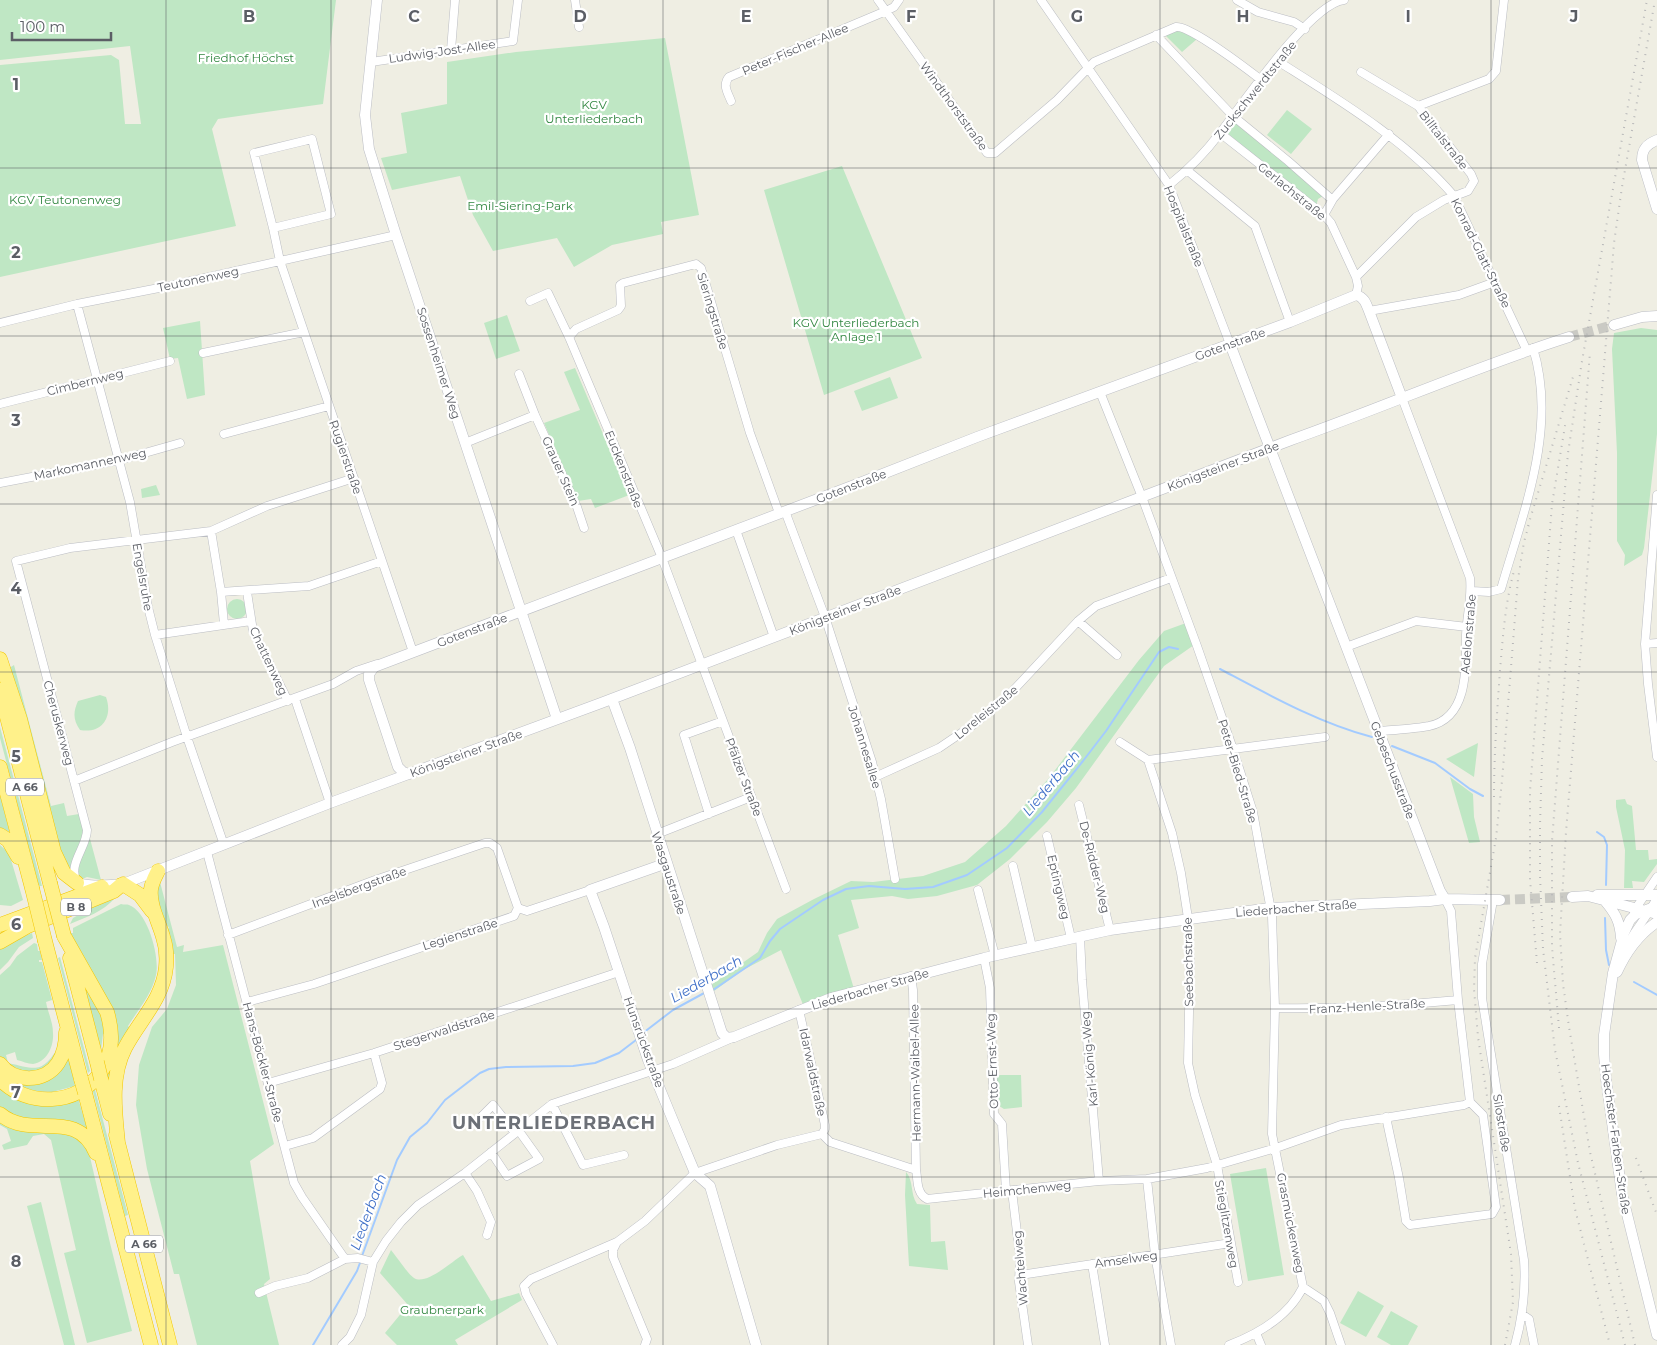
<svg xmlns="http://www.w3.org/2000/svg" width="1657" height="1345" font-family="Montserrat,sans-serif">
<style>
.green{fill:#bfe7c4}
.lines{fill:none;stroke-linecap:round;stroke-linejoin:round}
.stream{stroke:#a3cbff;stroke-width:2}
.secondary-tunnel{stroke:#cacac4;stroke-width:10;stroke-dasharray:10 5;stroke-linecap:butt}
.street-casing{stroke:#bbbdc3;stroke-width:9}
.secondary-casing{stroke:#bcbec5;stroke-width:11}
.highway-casing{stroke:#f2c600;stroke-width:15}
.street{stroke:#fff;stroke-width:8}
.secondary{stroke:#fff;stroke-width:10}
.highway{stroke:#fff18a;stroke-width:14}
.rail{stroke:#b7b7b8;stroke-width:2;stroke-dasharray:1 6;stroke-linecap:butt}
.highway-bridge-casing{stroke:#f2c600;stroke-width:15;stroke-linecap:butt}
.highway-bridge{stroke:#fff18a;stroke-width:14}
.grid{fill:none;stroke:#5b5e65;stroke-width:1;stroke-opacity:0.55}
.labels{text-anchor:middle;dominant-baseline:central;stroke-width:4.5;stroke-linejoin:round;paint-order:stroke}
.shield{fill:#fff;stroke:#8c8e93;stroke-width:1}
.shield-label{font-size:11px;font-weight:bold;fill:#5b5e65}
.street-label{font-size:12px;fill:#5b5e65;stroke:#fff}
.park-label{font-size:12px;fill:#318640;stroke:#fff}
.water-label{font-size:14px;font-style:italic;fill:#4171c8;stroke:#fff}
.district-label{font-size:18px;font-weight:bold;letter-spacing:1px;fill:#6c7077;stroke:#fff}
.grid-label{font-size:16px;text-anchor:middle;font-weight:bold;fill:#5b5e65;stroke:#fff;stroke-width:4.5;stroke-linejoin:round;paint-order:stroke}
</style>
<rect width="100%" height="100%" fill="#efeee3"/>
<path class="green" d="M0,0h336l-13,104 -105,15 -6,10 24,97 -236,51v-212l111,-10 8,5 6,64h16l-11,-78 -130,14z
M1175,28l22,11 -15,13 -18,-18z
M665,38l34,177 -38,7 2,12 -51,11 -38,22 -17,-29 -64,13 -20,-36 -13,-39 -68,14 -11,-32 26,-5 -6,-40 46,-9v-42l69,-10z
M1287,110l25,19 -21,25 -24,-19z
M1235,122l52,41 36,33 -5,3 -2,7 -89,-73z
M842,166l80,192 -98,37 -60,-205z
M507,315l13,36 -24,8 -12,-36z
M200,321l5,74 -18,4 -9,-41 -8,1 -7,-31z
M1641,328l16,2v104l-13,114 -2,7 -18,11 1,-11 -8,-14v-88l-5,-104 2,-16z
M575,368l37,87 20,39 -37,14 -4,-9 -13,2 -34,-78 36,-13 -16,-38z
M890,377l8,21 -36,13 -8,-20z
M156,485l4,10 -18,3 -1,-9z
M227 609a10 10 0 1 1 20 0a10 10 0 1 1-20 0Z
M1186,623l8,22 -30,21 -88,122 -29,34 -37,37 -33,26 -40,11 -29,3 -16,-3 -41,4 8,28 -21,7 16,54 -50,18 -23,-57 -38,20 -29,21 -3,-6 47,-33 9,-19 10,-14 37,-20 37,-18 22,1 50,-6 42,-14 41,-36 43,-48 90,-118 25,-29z
M14,665l37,141 13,-3 3,13 12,-2 5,17 -12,44 -7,-6 -57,-200z
M100,695l6,2c7,19 -3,37 -26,33 -7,-10 -7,-18 -2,-29z
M0,727l42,159h-3l-39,-148z
M1478,743l-4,34 -28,-18z
M1450,777l23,17 1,23 6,25 -11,1z
M0,794l11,44 -11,-7z
M1625,799l2,5 5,2 4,44h12l1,10 8,-1v5l-13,18 -12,-1 1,7h-9l1,-38 -9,-43v-7z
M89,835l12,45 -14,-3 -7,3 -4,-10z
M0,845l9,8 14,47 -12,6 -11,-1z
M160,882l17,65 7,-2 -1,7 40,-7 51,199 -24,17 20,118 -6,5 15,61h-82l-18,-71h-5l-27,-105 -11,-64 3,-40 13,-38 15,-18 9,-24 -1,-31h-2l-7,-24 3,-2 -1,-2 -3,1 -11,-31z
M115,898c-12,14 -29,19 -45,26l3,-6 27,-15z
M121,904c3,1 6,0 8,1 19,7 31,52 27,70 -4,19 -18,35 -28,51l2,2 -21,56 -4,-13 9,-26 -43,-112h2v-5z
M32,933l1,5 -14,9 -11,15 -8,8v-24z
M34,943l3,1 1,7h2l2,9h-3v2h3l10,38 -6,2c2,11 7,20 7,31 1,13 -6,29 -20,31 -5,0 -11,-3 -16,-4l-2,-8 -9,3 2,8c31,7 34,10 52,-18l-7,20 -23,10 -30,-15v-85l10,-9 7,-10z
M60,957l30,114 -2,2 -30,-115z
M82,980l19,26 7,27 -5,1 -2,16 -2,-9h-2z
M67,1051l8,35 -23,6 -16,-1 -18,-4 -18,-18 25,12z
M997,1075h24l1,32 -18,2 -8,-5z
M0,1083l12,10 66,5 11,37 -67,-13 -22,-14z
M94,1086l34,129 -3,1 -33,-128z
M0,1118l61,11 23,12 6,16 20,86 22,88 -45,12 -23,-90 12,-3 -25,-110 -7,-6 -11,2 -6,9 -23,5 -2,-5 9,-4 -4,-12 -7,-4z
M1266,1168l18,107 -36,6 -18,-107z
M906,1172c8,9 4,22 11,32l13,1 1,37 14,-1 3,29 -39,-4 -4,-71z
M41,1202l34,143h-11l-37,-139z
M391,1250c6,7 16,23 23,28 12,8 38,-17 49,-23l28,46 28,-8 3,7 -67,40 3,5h-61l-12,-12 23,-28 -28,-32z
M1358,1291l26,15 -18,31 -26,-14z
M1391,1311l27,15 -10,19h-17l-14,-8z"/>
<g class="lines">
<path class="stream" d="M1220,669c49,26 99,54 152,68
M1392,746l43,17 35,26 13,7
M1597,832l7,5 3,8 -1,40
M1605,918l1,32 3,15
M1634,982l23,13
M713,990l47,-32 10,-17 10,-12 43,-29 23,-11 23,-3 36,3 28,-2 34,-12 40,-27 35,-36 41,-51 23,-30 53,-79 10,-5 9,2
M643,1033l30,-23 33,-18
M362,1256l35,-96 13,-23 17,-14 18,-23 35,-27 9,-4 17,-2 67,-1 22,-3 24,-10 17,-13
M313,1345l44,-74 4,-11"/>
<path class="secondary-tunnel" d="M1569,337l45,-12
M1500,900l72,-3"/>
<g class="street-casing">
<path id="street" d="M575,0l4,27
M878,0l109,153h8l62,-53 37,-38 82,-35c13,-2 71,42 84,52
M1041,0l128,185 61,159
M1237,0l21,12 36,10 11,7
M1156,35l77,81 55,45 41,36 4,2
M451,50l4,-50
M1276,60c63,40 129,79 178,136l73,155
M371,62l142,-21 5,-41
M731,101c-3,-8 -9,-16 -2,-24l157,-66 8,-4 5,-7
M1418,106l71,-27 7,-8 8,-71
M1220,133l104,82 7,8 25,54 2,9 -2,9
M1188,171l67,55 35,96
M1169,185c19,-15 36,-32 51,-52 22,-28 90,-129 124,-133
M1324,215l9,-16 56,-65
M273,228l58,-14 -19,-75 -58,14 19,75 7,33 133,391
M1356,277l60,-60 28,-17 24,-9 6,-10 -3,-7 -53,-68 -57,-34
M530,301l18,-8 21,44 93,221 124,331
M77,304l53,198 18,105 7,28 32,102 37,108
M1369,311l90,-16 36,-13
M0,323l77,-19 92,-18 227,-51
M569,337l7,-8 42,-19 3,-4 -1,-21 3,-2 73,-19 5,4 49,165 29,80
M203,353l101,-21
M519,374l16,41 42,92 7,21
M1100,392l42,105 55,149 36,103 20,63 19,104 3,92 -3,126 31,153 21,14 6,12 11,32
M0,404l170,-43
M224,434l105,-28
M465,443l70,-28
M0,483l120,-23 60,-17
M1657,495l-12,149 3,40 9,73
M785,511l40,106 47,145 9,37 14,80
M736,530l38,107
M211,531l10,61 3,32
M1472,591l17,1 12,-3c22,-76 57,-161 32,-241
M221,592l88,-6 73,-25
M247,592l6,39 35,70
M1078,621l39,34
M155,635l96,-14
M1645,644l12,-1
M1346,647l70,-26 51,6
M295,699l35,104
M1379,731c16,-1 33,-2 50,-5 40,-8 37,-60 37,-91 1,-20 6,-38 4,-57l-68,-180
M1120,742l28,18 177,-23
M1148,760l24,73 9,40 7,45 2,45 -2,100 7,32 22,70 21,117
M875,777l64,-29 34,-23 36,-30 69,-74 18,-15 75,-28
M74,781l98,-39 161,-58 23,-13 21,-7
M1079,805l31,125
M709,814l-25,-79 39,-14
M657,834l94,-37
M1047,836l24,102
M207,852l87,331 8,14 43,62
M1013,866l19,81
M77,882c-10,-17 10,-35 10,-52l-71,-269 54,-13 141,-17 56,-25 87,-28
M978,890l17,66
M1445,899l6,12 7,89 12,102
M1493,900l-11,64v34l42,262c2,30 -1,56 -9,85
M518,908l9,3 63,-21
M1634,911l23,-34
M228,935l147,-55 110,-37h5l7,5 21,60
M1080,936l2,44 17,201
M1624,952c8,-21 24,-34 33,-55
M984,958l6,30 4,126 8,10 4,67
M911,976l2,14 3,180
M247,1002l67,-18 200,-68 4,-8
M1275,1008c63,1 121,-2 183,-8
M799,1010l26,115v4l-3,5
M268,1083l106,-30 245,-81
M552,1104l31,61 41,-10
M481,1117l12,-12 22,28
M1386,1117l13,61 7,43 4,4 82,-11 4,-7 -13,-92 -13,-13
M822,1134l8,8 86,28c2,10 0,23 11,29l172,-18 48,-2 60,-11 69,-20 65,-23 123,-20 6,-3
M285,1146l28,-8 67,-49 2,-6 -8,-30
M491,1152l16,24 32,-17 -20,-28
M465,1173l12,18 14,31 -4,13
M1147,1179l8,76 16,90
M1012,1191l8,66 -1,25 9,63
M617,1242l-4,8v7l31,75 3,7 -2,6
M1092,1264l13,81
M1020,1273l7,1 204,-31
M259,1293l16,-7 33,-8 37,-19 13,-1 15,4
M1523,1315l6,4 5,26
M1256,1333l5,12
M342,1345l8,-8 11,-22 12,-53 13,-21 15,-19 17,-17 47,-32 87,-69 121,-40 59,-26
M553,1345l-27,-51 -2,-8 7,-7 86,-37 28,-21 50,-48 82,-28 45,-11
M1229,1345c29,-11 60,-29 74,-58"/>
</g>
<g class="secondary-casing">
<path id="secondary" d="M377,0l-12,115 4,34 27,86 161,484
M1657,140c-10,4 -15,9 -15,20l15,49
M1614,325l28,-8 15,-1
M1230,344l210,547 5,8
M612,699l18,49 92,285 5,5 7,-1 97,-39 153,-40 126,-28 160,-22 160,-7 15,-2 55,1
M409,774l-6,-2 -5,-5 -29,-87v-6l5,-7 478,-181 125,-49 313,-115 66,-27c8,2 10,8 13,16l33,87
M667,863l-77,27 14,37 44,133 26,63 21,50 15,13 46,159
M77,883c16,4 30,3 46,1l207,-81 271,-100 690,-263c93,-33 184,-73 278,-103
M1597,895h60
M1572,897l16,-1 69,18
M1605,901c10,12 15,20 16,37
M1657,906l-21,8 -6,6 -6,13 -11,40 -9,62v19l2,25 16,115 35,141
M1617,972c9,-20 21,-37 40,-50"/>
</g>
<g class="highway-casing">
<path id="highway" d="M0,659l20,60 34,133 10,21 13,10
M0,690l50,193
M0,767l32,121
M0,835l8,5 10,17
M123,884l17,11 12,16
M0,925l102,-38
M45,941l36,138
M0,942l28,-16 86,-35 7,-6
M70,958l27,104
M0,1064c14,19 45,19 58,-1 6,-9 8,-20 8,-31
M0,1079c27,29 78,27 101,-7 12,-18 12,-40 6,-60l-43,-76
M101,1079l9,35
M85,1093l66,252
M0,1114c32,27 76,-8 96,39
M116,1135l54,210
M118,1143c-3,-31 -8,-66 7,-95 14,-27 38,-49 41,-81 1,-10 0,-21 -3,-30 -4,-15 -14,-32 -12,-48 1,-7 4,-12 7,-18"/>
</g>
<use href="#street" class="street"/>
<use href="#secondary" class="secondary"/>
<use href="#highway" class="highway"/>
<path class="rail" d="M1528,526l45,-149
M1494,797c0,-42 3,-84 6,-127 3,-34 5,-66 14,-99
M1537,963l-7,-84v-88l22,-287 14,-84
M1559,1028l-7,-81v-106l38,-489
M1559,1106l16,103 35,136
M1636,1158l21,57
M1505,1345l8,-43 -2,-48 -33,-217 -4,-48 1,-31 21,-120 6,-57 16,-202 6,-37 6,-21
M1625,1345l-47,-182 -23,-113 -12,-101 -3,-74v-50l2,-66 26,-306 14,-92 65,-361
M1635,1345l-45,-193 -21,-125 -6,-43 -3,-50 6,-102 48,-589 8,-56 33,-187"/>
<g class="highway-bridge-casing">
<path id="highway-bridge" d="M50,883l14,53
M32,888l13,53
M97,1062l4,17
M81,1079l4,14"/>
</g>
<use href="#highway-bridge" class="highway-bridge"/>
</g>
<path class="grid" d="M166,0v1345M331,0v1345M497,0v1345M663,0v1345M828,0v1345M994,0v1345M1160,0v1345M1326,0v1345M1491,0v1345M0,168h1657M0,336h1657M0,504h1657M0,672h1657M0,841h1657M0,1009h1657M0,1177h1657"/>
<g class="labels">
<g class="shield">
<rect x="6" y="778.5" width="38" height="17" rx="4"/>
<rect x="61" y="898.5" width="30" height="17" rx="4"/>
<rect x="125" y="1235.5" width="38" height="17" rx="4"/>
</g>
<g class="shield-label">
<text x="25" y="787">A 66</text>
<text x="76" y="907">B 8</text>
<text x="144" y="1244">A 66</text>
</g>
<g class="street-label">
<text transform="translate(795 49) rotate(-23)">Peter-Fischer-Allee</text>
<text transform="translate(442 51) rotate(-8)">Ludwig-Jost-Allee</text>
<text transform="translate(1255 90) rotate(-51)">Zuckschwerdtstraße</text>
<text transform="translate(954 106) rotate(54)">Windthorststraße</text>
<text transform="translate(1444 140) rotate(52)">Billtalstraße</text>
<text transform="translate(1292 191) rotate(39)">Gerlachstraße</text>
<text transform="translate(1184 226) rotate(68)">Hospitalstraße</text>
<text transform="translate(1481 253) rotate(64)">Konrad-Glatt-Straße</text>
<text transform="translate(198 279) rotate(-12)">Teutonenweg</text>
<text transform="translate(713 311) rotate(73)">Sieringstraße</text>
<text transform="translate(1230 344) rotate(-20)">Gotenstraße</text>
<text transform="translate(439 363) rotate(72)">Sossenheimer Weg</text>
<text transform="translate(85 382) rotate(-14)">Cimbernweg</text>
<text transform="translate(346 457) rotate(71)">Rugierstraße</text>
<text transform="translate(90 464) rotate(-12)">Markomannenweg</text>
<text transform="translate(1223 466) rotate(-21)">Königsteiner Straße</text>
<text transform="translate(624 469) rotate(68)">Euckenstraße</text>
<text transform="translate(561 471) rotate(66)">Grauer Stein</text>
<text transform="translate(851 486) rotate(-21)">Gotenstraße</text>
<text transform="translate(143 577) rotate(80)">Engelsruhe</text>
<text transform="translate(845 610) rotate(-21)">Königsteiner Straße</text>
<text transform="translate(472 630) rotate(-21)">Gotenstraße</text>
<text transform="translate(1468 634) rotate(-85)">Adelonstraße</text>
<text transform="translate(269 661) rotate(65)">Chattenweg</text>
<text transform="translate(986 712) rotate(-39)">Loreleistraße</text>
<text transform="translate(59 723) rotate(75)">Cheruskerweg</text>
<text transform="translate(865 747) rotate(73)">Johannesallee</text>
<text transform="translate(466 753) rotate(-20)">Königsteiner Straße</text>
<text transform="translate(1393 770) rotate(69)">Gebeschusstraße</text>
<text transform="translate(1238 771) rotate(73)">Peter-Bied-Straße</text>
<text transform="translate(744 777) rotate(69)">Pfälzer Straße</text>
<text transform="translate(1095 867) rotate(76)">De-Ridder-Weg</text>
<text transform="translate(669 873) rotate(72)">Wasgaustraße</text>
<text transform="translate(359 887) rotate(-20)">Inselsbergstraße</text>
<text transform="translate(1059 887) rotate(77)">Eptingweg</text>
<text transform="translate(1296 908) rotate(-4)">Liederbacher Straße</text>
<text transform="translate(460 934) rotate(-18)">Legienstraße</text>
<text transform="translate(1188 962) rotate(-91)">Seebachstraße</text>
<text transform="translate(870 989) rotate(-16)">Liederbacher Straße</text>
<text transform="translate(1367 1006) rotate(-3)">Franz-Henle-Straße</text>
<text transform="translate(444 1030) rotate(-18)">Stegerwaldstraße</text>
<text transform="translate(644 1042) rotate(70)">Hunsrückstraße</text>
<text transform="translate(1089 1059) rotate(-95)">Karl-König-Weg</text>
<text transform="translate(992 1061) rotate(-92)">Otto-Ernst-Weg</text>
<text transform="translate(263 1062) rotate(75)">Hans-Böckler-Straße</text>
<text transform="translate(813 1072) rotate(78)">Idarwaldstraße</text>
<text transform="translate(915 1073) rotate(-91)">Hermann-Waibel-Allee</text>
<text transform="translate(1502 1123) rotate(81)">Silostraße</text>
<text transform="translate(1616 1139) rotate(82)">Hoechster-Farben-Straße</text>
<text transform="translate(1027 1189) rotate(-6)">Heimchenweg</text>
<text transform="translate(1291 1223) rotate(79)">Grasmückenweg</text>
<text transform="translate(1227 1224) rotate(80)">Stieglitzenweg</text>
<text transform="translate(1126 1259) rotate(-8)">Amselweg</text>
<text transform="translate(1020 1268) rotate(-95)">Wachtelweg</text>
</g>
<g class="park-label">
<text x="246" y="57">Friedhof Höchst</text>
<text x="594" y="104">KGV<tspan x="594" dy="14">Unterliederbach</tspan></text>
<text x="65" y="199">KGV Teutonenweg</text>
<text x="520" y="205">Emil-Siering-Park</text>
<text x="856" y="322">KGV Unterliederbach<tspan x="856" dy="14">Anlage 1</tspan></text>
<text x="442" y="1309">Graubnerpark</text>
</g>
<g class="water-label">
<text transform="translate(1051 783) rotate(-50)">Liederbach</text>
<text transform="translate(706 979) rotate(-30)">Liederbach</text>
<text transform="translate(368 1212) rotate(-70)">Liederbach</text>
</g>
<g class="district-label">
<text x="554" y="1123">UNTERLIEDERBACH</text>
</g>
</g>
<g class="grid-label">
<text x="249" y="22">B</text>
<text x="414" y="22">C</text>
<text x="580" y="22">D</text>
<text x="746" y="22">E</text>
<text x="911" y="22">F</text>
<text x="1077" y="22">G</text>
<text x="1243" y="22">H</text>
<text x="1408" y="22">I</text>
<text x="1574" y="22">J</text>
<text x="16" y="90">1</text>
<text x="16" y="258">2</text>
<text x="16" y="426">3</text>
<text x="16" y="594">4</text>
<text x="16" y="762">5</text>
<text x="16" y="930">6</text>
<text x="16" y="1098">7</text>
<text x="16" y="1267">8</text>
</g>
<path d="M12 32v8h99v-8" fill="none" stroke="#5b5e65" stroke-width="2.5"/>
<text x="20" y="32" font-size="15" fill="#5b5e65" stroke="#ffffff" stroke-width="4" paint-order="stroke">100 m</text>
</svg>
